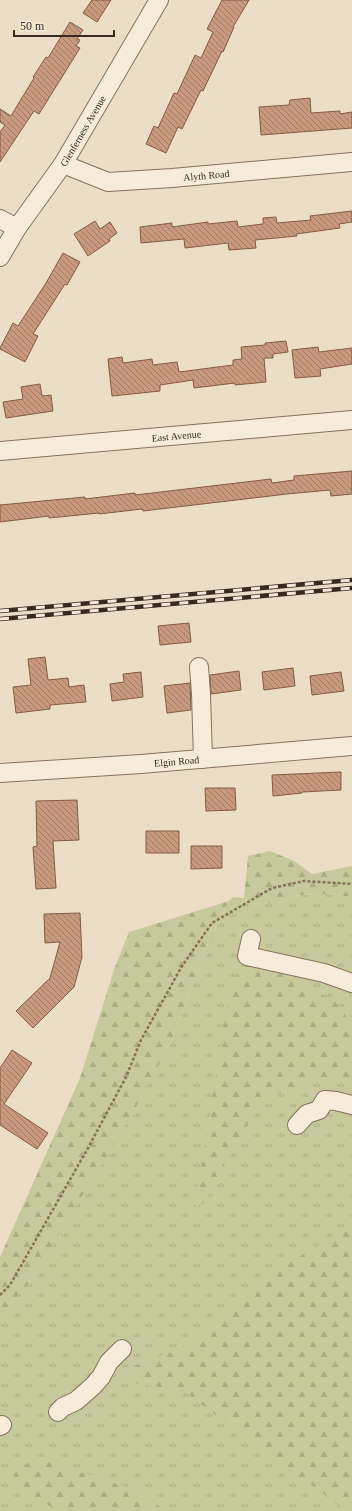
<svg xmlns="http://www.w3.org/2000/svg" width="352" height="1511" font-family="'Times New Roman',serif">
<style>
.grass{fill:url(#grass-tufts)}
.forest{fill:url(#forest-firs)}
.building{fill:url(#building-back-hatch);stroke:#845a44}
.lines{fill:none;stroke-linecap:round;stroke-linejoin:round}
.minor-casing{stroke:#86715d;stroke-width:20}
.path{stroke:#86715d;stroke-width:2.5;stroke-dasharray:3 2;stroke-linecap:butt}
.minor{stroke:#f7ecd9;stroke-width:18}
.rail-casing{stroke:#372a20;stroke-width:4.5}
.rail{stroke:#f4e9d5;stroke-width:3;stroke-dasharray:9;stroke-linecap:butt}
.labels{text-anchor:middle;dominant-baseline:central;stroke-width:3;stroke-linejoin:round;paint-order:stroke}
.street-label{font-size:10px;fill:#372a20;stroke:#f4e9d5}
</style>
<defs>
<pattern id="grass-tufts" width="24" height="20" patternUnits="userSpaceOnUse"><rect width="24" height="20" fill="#c6c99b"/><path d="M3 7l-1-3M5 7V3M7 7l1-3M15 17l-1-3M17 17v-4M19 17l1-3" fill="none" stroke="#abad85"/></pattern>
<pattern id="forest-firs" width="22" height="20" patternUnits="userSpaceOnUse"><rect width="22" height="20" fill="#c6c99b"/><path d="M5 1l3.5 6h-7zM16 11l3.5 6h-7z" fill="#abad85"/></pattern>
<pattern id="building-back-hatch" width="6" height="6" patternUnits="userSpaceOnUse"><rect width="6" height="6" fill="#c8997e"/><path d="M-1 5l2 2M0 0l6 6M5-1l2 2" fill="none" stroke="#a37d67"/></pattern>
</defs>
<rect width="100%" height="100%" fill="#ecdec6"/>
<path class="grass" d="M327,894l25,3v614h-352v-195l29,-33 142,-241 39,-103 19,-38 4,-4 11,1 12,8 12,-3h11l20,-8z"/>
<path class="forest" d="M270,851l24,10 18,13 40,-8v31l-25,-3 -28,1 -20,8h-11l-12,3 -12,-8 4,-42z
M229,901l-19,38 -39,103 -36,67 -106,174 -29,33v-59l80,-179 34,-108 15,-38z
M249,963l39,10 24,17 23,11 17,23v53h-37l-54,25 -31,50 -25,50 -10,5 35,-219 10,-18z
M351,1226h1v285h-5l-113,-82 -50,-38 -55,-9 -1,-14 52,-19 54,-46 47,-35z
M43,1460l81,26 44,25h-110l-6,-4 -29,-15 -11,-10 4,-13 13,-7z"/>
<path class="building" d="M92,0h19l-14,22 -14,-9z
M222,0h27l-16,27h1l-11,25 -1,-1 -19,40 -2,-1 -19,39 -4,-2 -12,26 -20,-9 8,-18 4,2 16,-35 3,1 18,-39 6,3 12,-26 -6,-3z
M70,22l13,8 -6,9 3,1 -4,6 4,2 -41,66 -5,-3 -34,51v-30l5,-7 -5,-3v-13l11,7 23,-38 -1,-1 13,-20 2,1z
M310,98l1,15 29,-2v3l12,-2v16l-91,7 -2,-28 30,-2 1,-5z
M352,211v11l-13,2 1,4 -44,6 1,2 -42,4 1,8 -27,2 -1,-7 -43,5 -1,-9 -43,4 -1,-16 32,-4v4l36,-5v2l29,-3 1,6 25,-3v-6l13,-1 1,6 34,-3 -1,-4z
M95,221l5,8 10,-7 7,11 -8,6 1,2 -22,15 -14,-22z
M63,253l17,9 -13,23 -2,-1 -32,50 5,2 -13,26 -25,-13v-1l13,-25 5,3 28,-43z
M286,341l2,11 -15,2v4h-9l2,24 -31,3v-2l-41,5 -1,-8 -33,5v6l-48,5 -4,-37 14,-2 1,6 29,-4 1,6 24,-3 2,10 54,-7v-5l9,-1 -1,-12 24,-2v-2z
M318,347l1,5 33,-4v16l-32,5 1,7 -26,2 -3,-28z
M40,384l2,12 9,-1 2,16 -47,7 -3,-16 20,-3 -2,-12z
M352,471v23l-21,2 -1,-6 -43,4 -144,17 -1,-2 -43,5v-1l-50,5v-2l-49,6v-17l85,-8v2l50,-6v2l136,-16 1,4 22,-3v-4z
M189,623l2,19 -31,3 -2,-19z
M45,657l3,23 20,-2 1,9 15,-2 2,17 -36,3v4l-34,4 -3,-26 18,-2 -3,-26z
M293,668l2,18 -31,4 -2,-18z
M239,671l2,19 -30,4 -1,-19z
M141,672l2,25 -31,4 -2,-17 14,-2 -1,-8z
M341,672l3,19 -32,4 -2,-19z
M190,683l1,27 -24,3 -3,-27z
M341,772v18l-39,2v1l-29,3 -1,-21z
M205,788h30l1,22 -30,1z
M77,800l2,40 -26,1 3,47 -20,1 -3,-42 4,-1 -1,-45z
M146,831h33v22h-33z
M191,846h31v22l-31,1z
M80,913l2,44 -8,30 -41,41 -17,-17 34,-33 10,-36 -15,1 -1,-29z
M12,1050l20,13 -28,41 44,29 -11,16 -37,-24v-57z"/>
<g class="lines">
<g class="minor-casing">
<g id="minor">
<path id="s1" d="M63,164l45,18 64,-4 180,-16"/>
<path d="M0,219l17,9"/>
<path id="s2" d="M0,257l17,-29 46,-64 96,-164"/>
<path id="s3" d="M0,451l352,-31"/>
<path d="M199,667l2,27 2,65"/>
<path id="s4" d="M0,773l141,-9 211,-18"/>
<path d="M251,939l-4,17 77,17 28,10"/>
<path d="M297,1125l10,-11 12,-4 6,-10 11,1 16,4"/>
<path d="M58,1412l5,-5 13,-6 17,-15 8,-9 8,-15 13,-13"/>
<path d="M0,1426l2,-1"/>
</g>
</g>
<path class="path" d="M0,1295l10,-10 78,-137 38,-71 15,-37 41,-74 30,-43 60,-35 32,-7 48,3"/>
<use href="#minor" class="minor"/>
<g class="rail-casing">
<path id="rail" d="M0,611l352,-31
M0,619l352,-31"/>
</g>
<use href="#rail" class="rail"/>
</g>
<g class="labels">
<g class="street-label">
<text stroke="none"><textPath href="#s2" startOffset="151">Glenferness Avenue</textPath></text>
<text stroke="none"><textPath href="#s1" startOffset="147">Alyth Road</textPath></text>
<text stroke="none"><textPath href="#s3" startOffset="177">East Avenue</textPath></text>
<text stroke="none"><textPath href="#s4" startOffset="177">Elgin Road</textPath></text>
</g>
</g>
<path d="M14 30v6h100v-6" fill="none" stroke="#372a20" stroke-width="2"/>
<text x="20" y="30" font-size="12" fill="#372a20" stroke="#f4e9d5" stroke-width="3" paint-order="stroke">50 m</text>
</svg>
